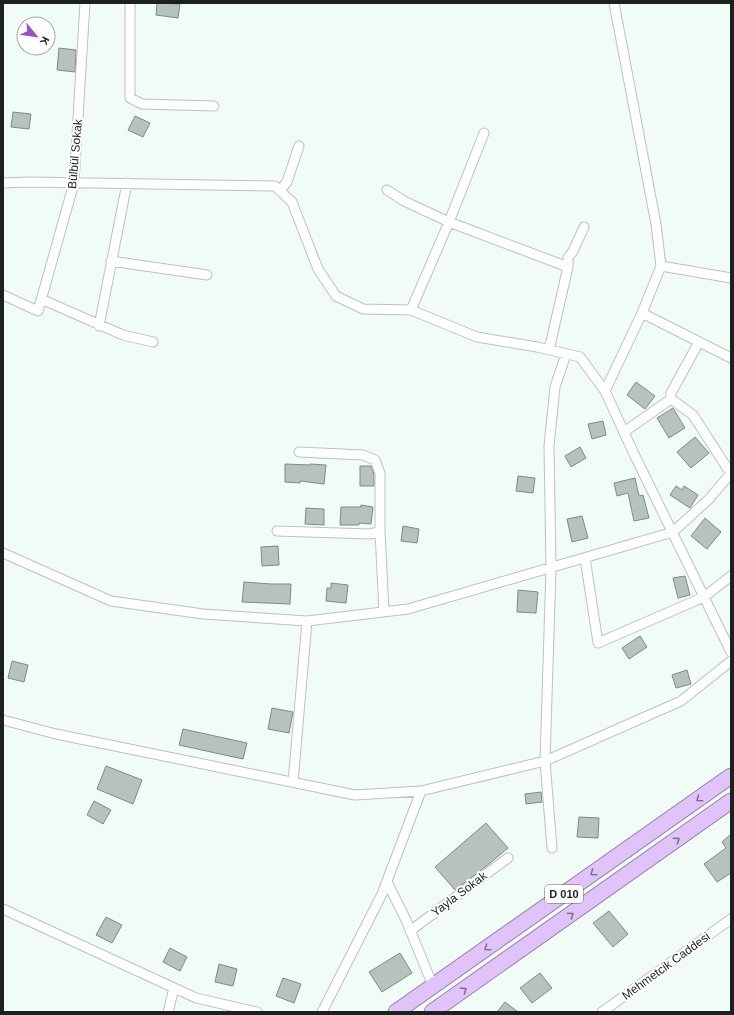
<svg xmlns="http://www.w3.org/2000/svg" width="734" height="1015" font-family="Helvetica,sans-serif">
<style>
.building{fill:#b8c2bd;stroke:#808985}
.lines{fill:none;stroke-linecap:round;stroke-linejoin:round}
.minor-casing{stroke:#b9c3bf;stroke-width:11}
.trunk-casing{stroke:#9780aa;stroke-width:17}
.minor{stroke:#fff;stroke-width:9}
.trunk{stroke:#e0c3f8;stroke-width:15}
.oneway{stroke:#7e728b}
.labels{text-anchor:middle;dominant-baseline:central;stroke-width:4;stroke-linejoin:round;paint-order:stroke}
.shield{fill:#fff;stroke:#606362;stroke-width:1}
.shield-label{font-size:11px;font-weight:bold;fill:#1c201e}
.street-label{font-size:12px;fill:#1c201e;stroke:#fff}
</style>
<rect width="100%" height="100%" fill="#f2fcf7"/>
<path class="building" d="M157,3l23,1 -2,14 -22,-3z
M59,48l17,2 -1,22 -18,-2z
M13,112l18,2 -2,15 -18,-2z
M135,116l15,7 -7,14 -15,-7z
M636,382l19,14 -10,13 -18,-14z
M673,408l12,20 -16,10 -12,-20z
M603,421l3,14 -14,4 -4,-15z
M695,437l14,16 -18,15 -14,-16z
M580,447l6,11 -15,9 -6,-11z
M285,464l25,1v-1l16,1 -2,19 -24,-3v2l-15,-1z
M360,466h11l3,8v12h-14z
M518,476l17,2 -2,15 -17,-2z
M635,478l4,18 4,-1 6,23 -15,3 -6,-28 -11,3 -3,-13z
M676,486l6,4 2,-4 14,9 -8,13 -20,-13z
M361,505l12,2 -2,17 -12,-1v2h-19l1,-18h20z
M306,508l18,1v16l-19,-1z
M582,516l6,22 -16,4 -5,-23z
M705,518l16,14 -14,17 -16,-13z
M403,526l16,3 -2,14 -16,-2z
M278,546l1,19 -17,1 -1,-19z
M685,576l5,19 -12,3 -5,-20z
M244,582l27,2h20l-1,20 -48,-2z
M331,583l17,2 -2,18 -20,-2 1,-13h4z
M518,590l20,2 -2,21 -19,-1z
M640,636l7,11 -18,12 -7,-11z
M12,661l16,4 -4,17 -16,-4z
M687,670l4,14 -15,4 -4,-13z
M272,708l21,4 -4,21 -21,-4z
M183,729l64,14 -4,16 -64,-14z
M106,766l36,14 -9,24 -36,-15z
M541,792l1,10 -16,2 -1,-10z
M94,801l17,9 -8,14 -16,-9z
M579,817l20,1 -1,20 -21,-1z
M486,823l22,25 -19,16 -34,26 -20,-23z
M731,834v39l-14,9 -13,-18 22,-16 -4,-6z
M609,911l19,23 -15,13 -20,-24z
M106,917l16,8 -10,18 -16,-8z
M170,948l17,9 -7,14 -17,-9z
M400,953l12,20 -30,19 -13,-20z
M219,964l18,5 -4,17 -18,-4z
M540,973l12,15 -20,15 -12,-15z
M283,978l18,6 -7,19 -18,-7z
M505,1002l13,10h-21z"/>
<g class="lines">
<g class="minor-casing">
<path id="minor" d="M130,3v95l12,6 72,2
M3,183l26,-1 246,4 17,16 26,67 18,27 27,13 48,1 66,27 60,10 43,10 25,34 29,63 97,198
M387,190l17,11 45,21 119,45 -19,83
M280,191l7,-9 12,-36
M111,261l96,14
M661,266l70,12
M568,267v-9l5,-7 11,-24
M3,295l35,16 36,-128 11,-180
M41,299l82,36 30,7
M411,310l38,-88 35,-89
M642,313l89,45
M99,326l28,-143
M605,391l37,-78 19,-47 -5,-42 -42,-221
M671,399l22,16 38,59
M624,432l47,-33v-6l28,-51
M299,452l64,3 12,5 5,13v59l4,80
M277,531l92,3 11,-2
M3,553l108,48 92,13 104,7 101,-12 265,-77 36,-33 22,-26
M585,558l13,85 106,-46 27,-21
M3,720l53,14 299,61 66,-4 124,-30 136,-60 50,-40
M293,782l14,-161
M552,848l-7,-87 6,-193 -2,-122 6,-59 11,-33
M387,882l19,38 27,66
M3,909l193,89 61,14
M410,931l98,-73
M168,1012l6,-24
M322,1012l60,-118 39,-103
M602,1012l129,-93"/>
</g>
<g class="trunk-casing">
<path id="trunk" d="M396,1012l335,-236
M432,1012l299,-211"/>
</g>
<use href="#minor" class="minor"/>
<use href="#trunk" class="trunk"/>
</g>
<defs><path id="oneway-chevron" d="M-2-3.5L2.5 0L-2 3.5" fill="none" stroke-width="1.6" stroke-linecap="round" stroke-linejoin="round"/></defs>
<g class="oneway">
<use href="#oneway-chevron" transform="translate(699 799) rotate(145)"/>
<use href="#oneway-chevron" transform="translate(677 840) rotate(-35)"/>
<use href="#oneway-chevron" transform="translate(593 873) rotate(145)"/>
<use href="#oneway-chevron" transform="translate(571 915) rotate(-35)"/>
<use href="#oneway-chevron" transform="translate(487 948) rotate(145)"/>
<use href="#oneway-chevron" transform="translate(464 990) rotate(-35)"/>
</g>
<g class="labels">
<rect class="shield" x="545" y="885" width="38" height="18" rx="3"/>
<g class="shield-label">
<text x="564" y="894">D 010</text>
</g>
<g class="street-label">
<text transform="translate(75 154) rotate(-85)">Bülbül Sokak</text>
<text transform="translate(459 894) rotate(-37)">Yayla Sokak</text>
<text transform="translate(666 966) rotate(-36)">Mehmetcik Caddesi</text>
</g>
</g>
<rect width="734" height="1015" fill="none" stroke="#1c201e" stroke-width="8"/>
<g transform="translate(36 36) rotate(119)"><circle r="19" fill="#ffffff" stroke="#a4a6a5"/>
<path d="M0-3L7 15L0 10L-7 15Z" fill="#9851c4"/>
<text y="-6" font-size="11" font-weight="bold" text-anchor="middle" fill="#1c201e">K</text>
</g>
</svg>
